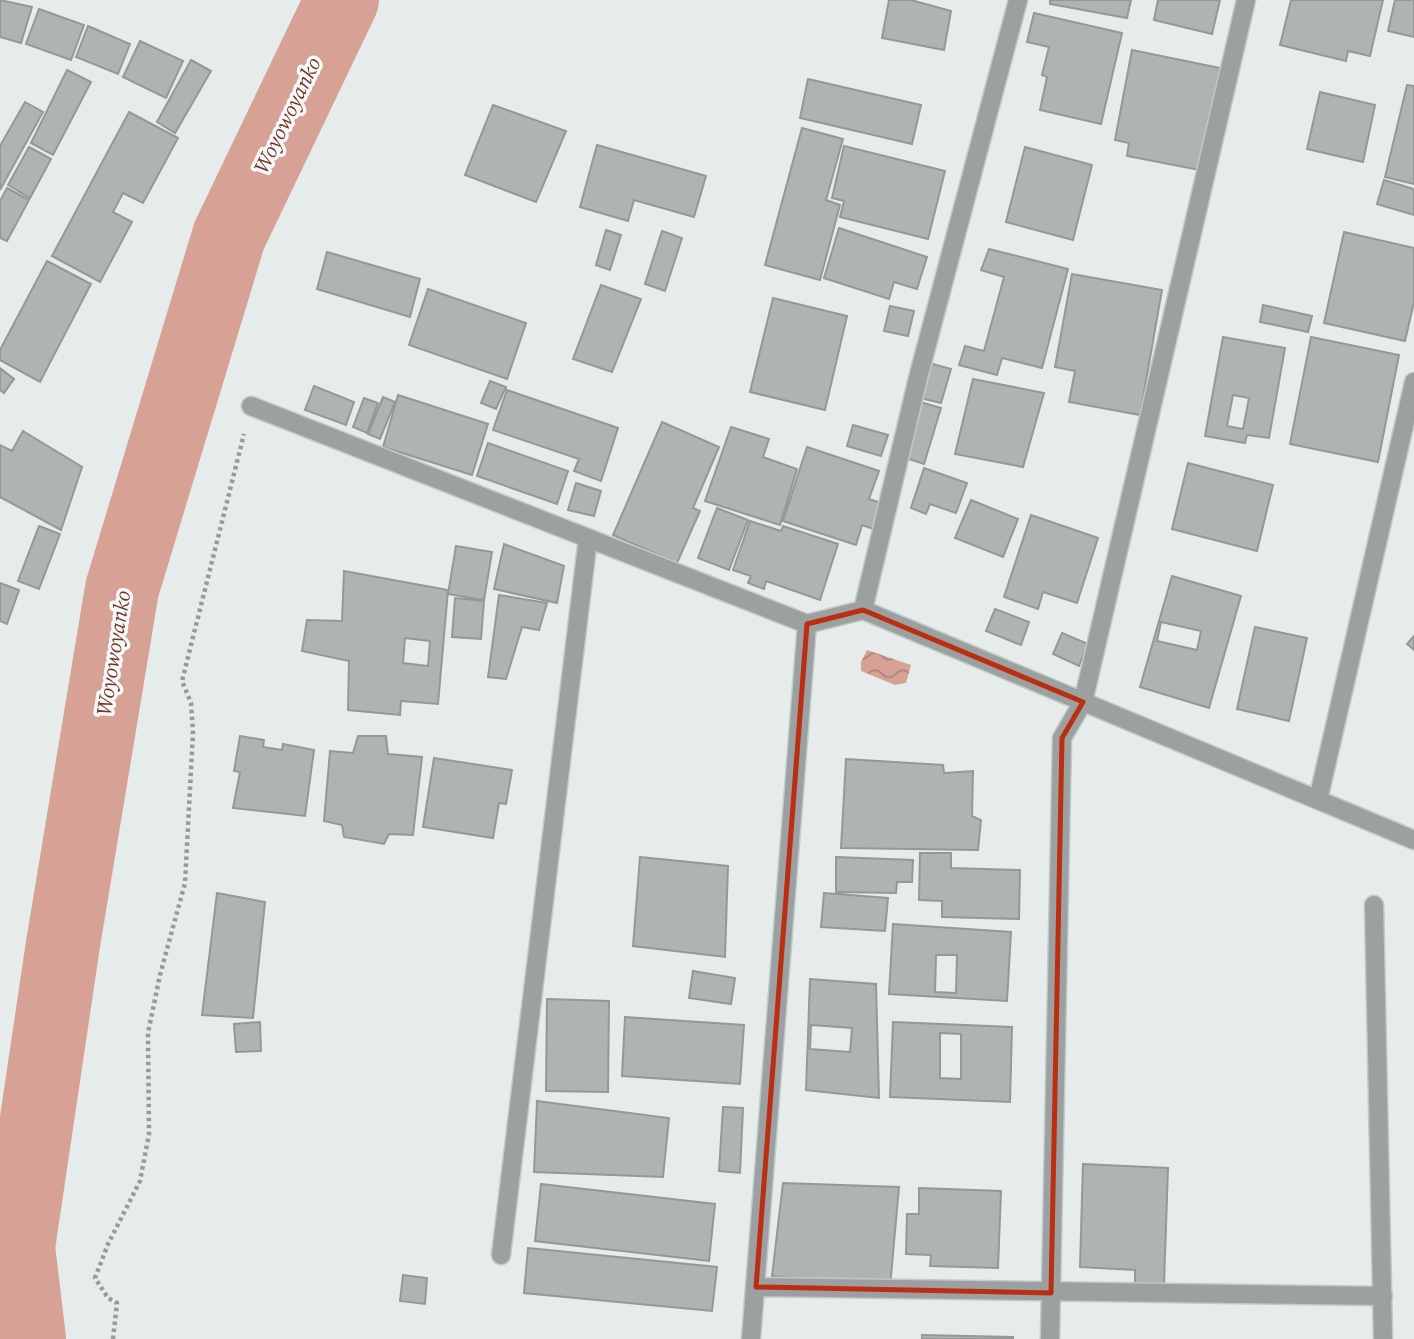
<svg xmlns="http://www.w3.org/2000/svg" width="1414" height="1339" font-family="'Source Serif 4',serif">
<style>
.water{fill:url(#water-waves)}
.lines{fill:none;stroke-linecap:round;stroke-linejoin:round}
.river{stroke:#d7a195;stroke-width:74}
.building{fill:#aeb4b3;stroke:#939998;stroke-width:2;fill-rule:evenodd}
.minor-casing{stroke:#c3c9c8;stroke-width:21}
.path{stroke:#969b9a;stroke-width:4.5;stroke-dasharray:3.5 3.5;stroke-linecap:butt}
.minor{stroke:#9da0a0;stroke-width:18}
.marked{fill:none;stroke:#ba2f11;stroke-width:5;stroke-linejoin:round}
.labels{text-anchor:middle;dominant-baseline:central;stroke-width:7;stroke-linejoin:round;paint-order:stroke}
.water-label{font-size:21px;font-style:italic;fill:#773427;stroke:#f3f9f9}
</style>
<defs>
<pattern id="water-waves" width="16" height="10" patternUnits="userSpaceOnUse" patternTransform="scale(1.75)"><rect width="16" height="10" fill="#d7a195"/><path d="M0 5q4-4 8 0t8 0" fill="none" stroke="#ae837a"/></pattern>
</defs>
<rect width="100%" height="100%" fill="#e6eceb"/>
<path class="water" d="M867,650l44,15 -5,18 -11,2 -34,-14v-9z"/>
<g class="lines">
<path class="river" d="M29,1339l-11,-92 45,-303 59,-355 107,-353 113,-236"/>
</g>
<path class="building" d="M0,0l32,7 -11,36 -21,-6z
M889,0h22l40,11 -7,39 -62,-12z
M1050,0h81l-4,18 -77,-14z
M1158,0h62l-8,34 -58,-14z
M1291,0h92l-13,56 -22,-5 -2,10 -66,-16z
M1395,0h19v37l-26,-6z
M39,9l45,16 -13,35 -45,-16z
M1034,13l88,20 -21,91 -61,-14 7,-33 -5,-2 7,-28 -22,-5z
M88,26l42,18 -12,30 -42,-17z
M140,41l43,20 -17,37 -43,-21z
M1132,50l88,18 -20,102 -73,-14 2,-13 -14,-3z
M191,60l20,11 -36,62 -18,-11z
M67,70l24,12 -38,73 -22,-12z
M808,79l113,26 -9,39 -112,-26z
M1407,85l7,1v98l-29,-7z
M1320,92l55,13 -12,57 -56,-13z
M25,102l18,10 -43,78v-44z
M493,105l73,26 -30,71 -71,-27z
M129,112l49,26 -35,65 -20,-10 -10,19 19,10 -32,60 -48,-26z
M802,128l41,11 -17,61 14,5 -20,75 -55,-15z
M597,145l109,31 -12,41 -60,-17 -6,21 -48,-14z
M844,146l101,25 -17,68 -88,-22 4,-16 -12,-3z
M29,147l22,12 -21,39 -22,-13z
M1025,147l67,18 -19,75 -67,-18z
M1384,180l30,9v26l-37,-11z
M7,188l22,12 -22,41 -7,-3v-37z
M839,228l88,29 -10,32 -23,-7 -5,17 -65,-21z
M606,230l15,5 -11,35 -14,-5z
M662,231l20,7 -17,53 -20,-7z
M1344,232l70,16v54l-9,39 -81,-18z
M989,249l79,20 -26,99 -40,-10 -5,17 -38,-10 6,-19 19,5 20,-74 -23,-7z
M327,252l93,27 -10,38 -93,-28z
M47,261l44,23 -51,98 -40,-22v-10z
M1072,274l90,16 -22,125 -71,-13 6,-31 -20,-4z
M601,285l40,14 -29,73 -39,-13z
M428,289l98,34 -19,56 -98,-34z
M773,298l74,18 -22,94 -75,-18z
M1263,305l49,11 -4,16 -48,-10z
M890,306l24,5 -6,25 -24,-5z
M1223,337l62,11 -16,90 -22,-3 -2,8 -40,-7zM1233,395l16,3 -6,31 -16,-3z
M1311,337l88,18 -21,107 -88,-18z
M929,363l22,6 -10,34 -21,-5z
M0,368l14,11 -10,14 -4,-3z
M973,379l71,14 -21,74 -68,-13z
M490,381l16,6 -10,22 -15,-6z
M314,386l40,16 -8,23 -41,-15z
M507,390l111,38 -17,53 -27,-10 5,-12 -86,-29z
M398,395l90,29 -16,51 -89,-28z
M383,397l12,5 -15,37 -12,-5z
M364,398l14,5 -11,30 -14,-6z
M920,402l21,6 -17,56 -21,-7z
M662,422l57,25 -26,61 7,3 -23,52 -64,-28z
M853,425l35,10 -7,21 -34,-10z
M731,427l38,12 -6,18 34,12 -17,56 -75,-24z
M23,431l59,36 -21,63 -61,-33v-52l12,6z
M488,443l80,28 -11,33 -80,-28z
M807,447l72,24 -10,28 18,6 -8,26 -17,-6 -6,20 -73,-24z
M1188,463l85,22 -16,66 -85,-22z
M924,468l43,15 -11,30 -26,-9 -4,10 -15,-6z
M576,483l25,8 -7,25 -26,-6z
M971,500l47,19 -15,38 -48,-19z
M717,508l31,12 -19,50 -31,-12z
M1031,515l67,23 -21,65 -34,-11 -5,17 -34,-12z
M750,521l31,10 2,-5 55,18 -18,56 -54,-19 -2,8 -16,-6 3,-7 -18,-6z
M39,526l21,8 -21,55 -21,-8z
M504,544l60,22 -7,37 -63,-14z
M456,546l36,6 -8,48 -36,-6z
M344,571l104,19 -10,114 -37,-3 -1,14 -52,-5 1,-49 -47,-10 5,-31 35,1zM405,638l25,3 -2,25 -25,-3z
M1172,576l69,20 -32,112 -69,-21zM1161,622l40,9 -4,19 -40,-9z
M0,583l19,7 -12,34 -7,-3z
M499,595l48,8 -8,27 -17,-3 -16,52 -18,-2z
M455,598l29,3 -3,38 -29,-2z
M995,609l34,13 -8,23 -35,-14z
M1255,627l52,11 -18,83 -52,-12z
M1062,633l26,11 -9,22 -26,-12z
M1414,636v14l-7,-6z
M240,736l24,4 -1,7 19,3 1,-6 31,6 -9,66 -72,-8 7,-36 -6,-1z
M358,736h28l2,18 34,3 -9,78 -24,-1 -5,10 -40,-7 -2,-12 -18,-4 6,-70 23,2z
M434,758l78,12 -6,34 -7,-1 -6,35 -70,-11z
M846,759l97,6 1,8 29,-2 -1,45 9,4 -3,30 -137,-2z
M920,853h31v15l69,2 -1,49 -77,-2v-16l-23,-1z
M640,857l88,9 -3,91 -92,-11z
M836,857l77,3 -1,22h-15l-1,11 -60,-1z
M217,893l48,9 -12,116 -51,-3z
M824,893l64,5 -3,33 -64,-4z
M893,924l118,8 -4,69 -118,-7zM936,955h21l-1,38 -21,-1z
M693,971l42,7 -4,26 -42,-6z
M810,979l66,5 3,114 -73,-8zM811,1025l41,3 -2,24 -40,-3z
M547,999l62,2 -1,91 -62,-1z
M625,1017l119,8 -4,59 -118,-8z
M260,1022l1,29 -25,1 -2,-28z
M893,1022l119,5 -2,75 -120,-5zM940,1033l21,1v45l-21,-1z
M537,1101l132,17 -6,59 -129,-5z
M723,1107l20,1 -3,65 -21,-2z
M1083,1164l85,4 -4,116 -29,-1v-13l-55,-3z
M783,1183l116,4 -9,100 -118,-11z
M541,1184l174,20 -6,57 -174,-20z
M919,1188l82,3 -3,77 -68,-2 1,-11 -25,-1 1,-40h12z
M528,1248l189,19 -5,44 -188,-18z
M403,1275l24,3 -2,26 -25,-3z
M922,1335l91,2v2h-91z"/>
<g class="lines">
<g class="minor-casing">
<path id="minor" d="M251,406l556,218 56,-14 551,230
M863,610l55,-232 100,-378
M1318,800l96,-418
M1374,905l9,434
M501,1255l87,-717
M756,1287l627,9
M751,1339l56,-715
M1050,1339l12,-601 21,-36 163,-702"/>
</g>
<path class="path" d="M113,1339l4,-36 -9,-5 -13,-20 13,-34 32,-63 9,-47 -1,-101 12,-58 25,-92 8,-151 -2,-29 -9,-22 62,-247"/>
<use href="#minor" class="minor"/>
</g>
<path class="marked" d="M863,610l220,92 -21,36 -11,555 -295,-6 51,-663z"/>
<g class="labels">
<g class="water-label">
<text transform="translate(287 115) rotate(-64)">Woyowoyanko</text>
<text transform="translate(113 653) rotate(-81)">Woyowoyanko</text>
</g>
</g>
</svg>
